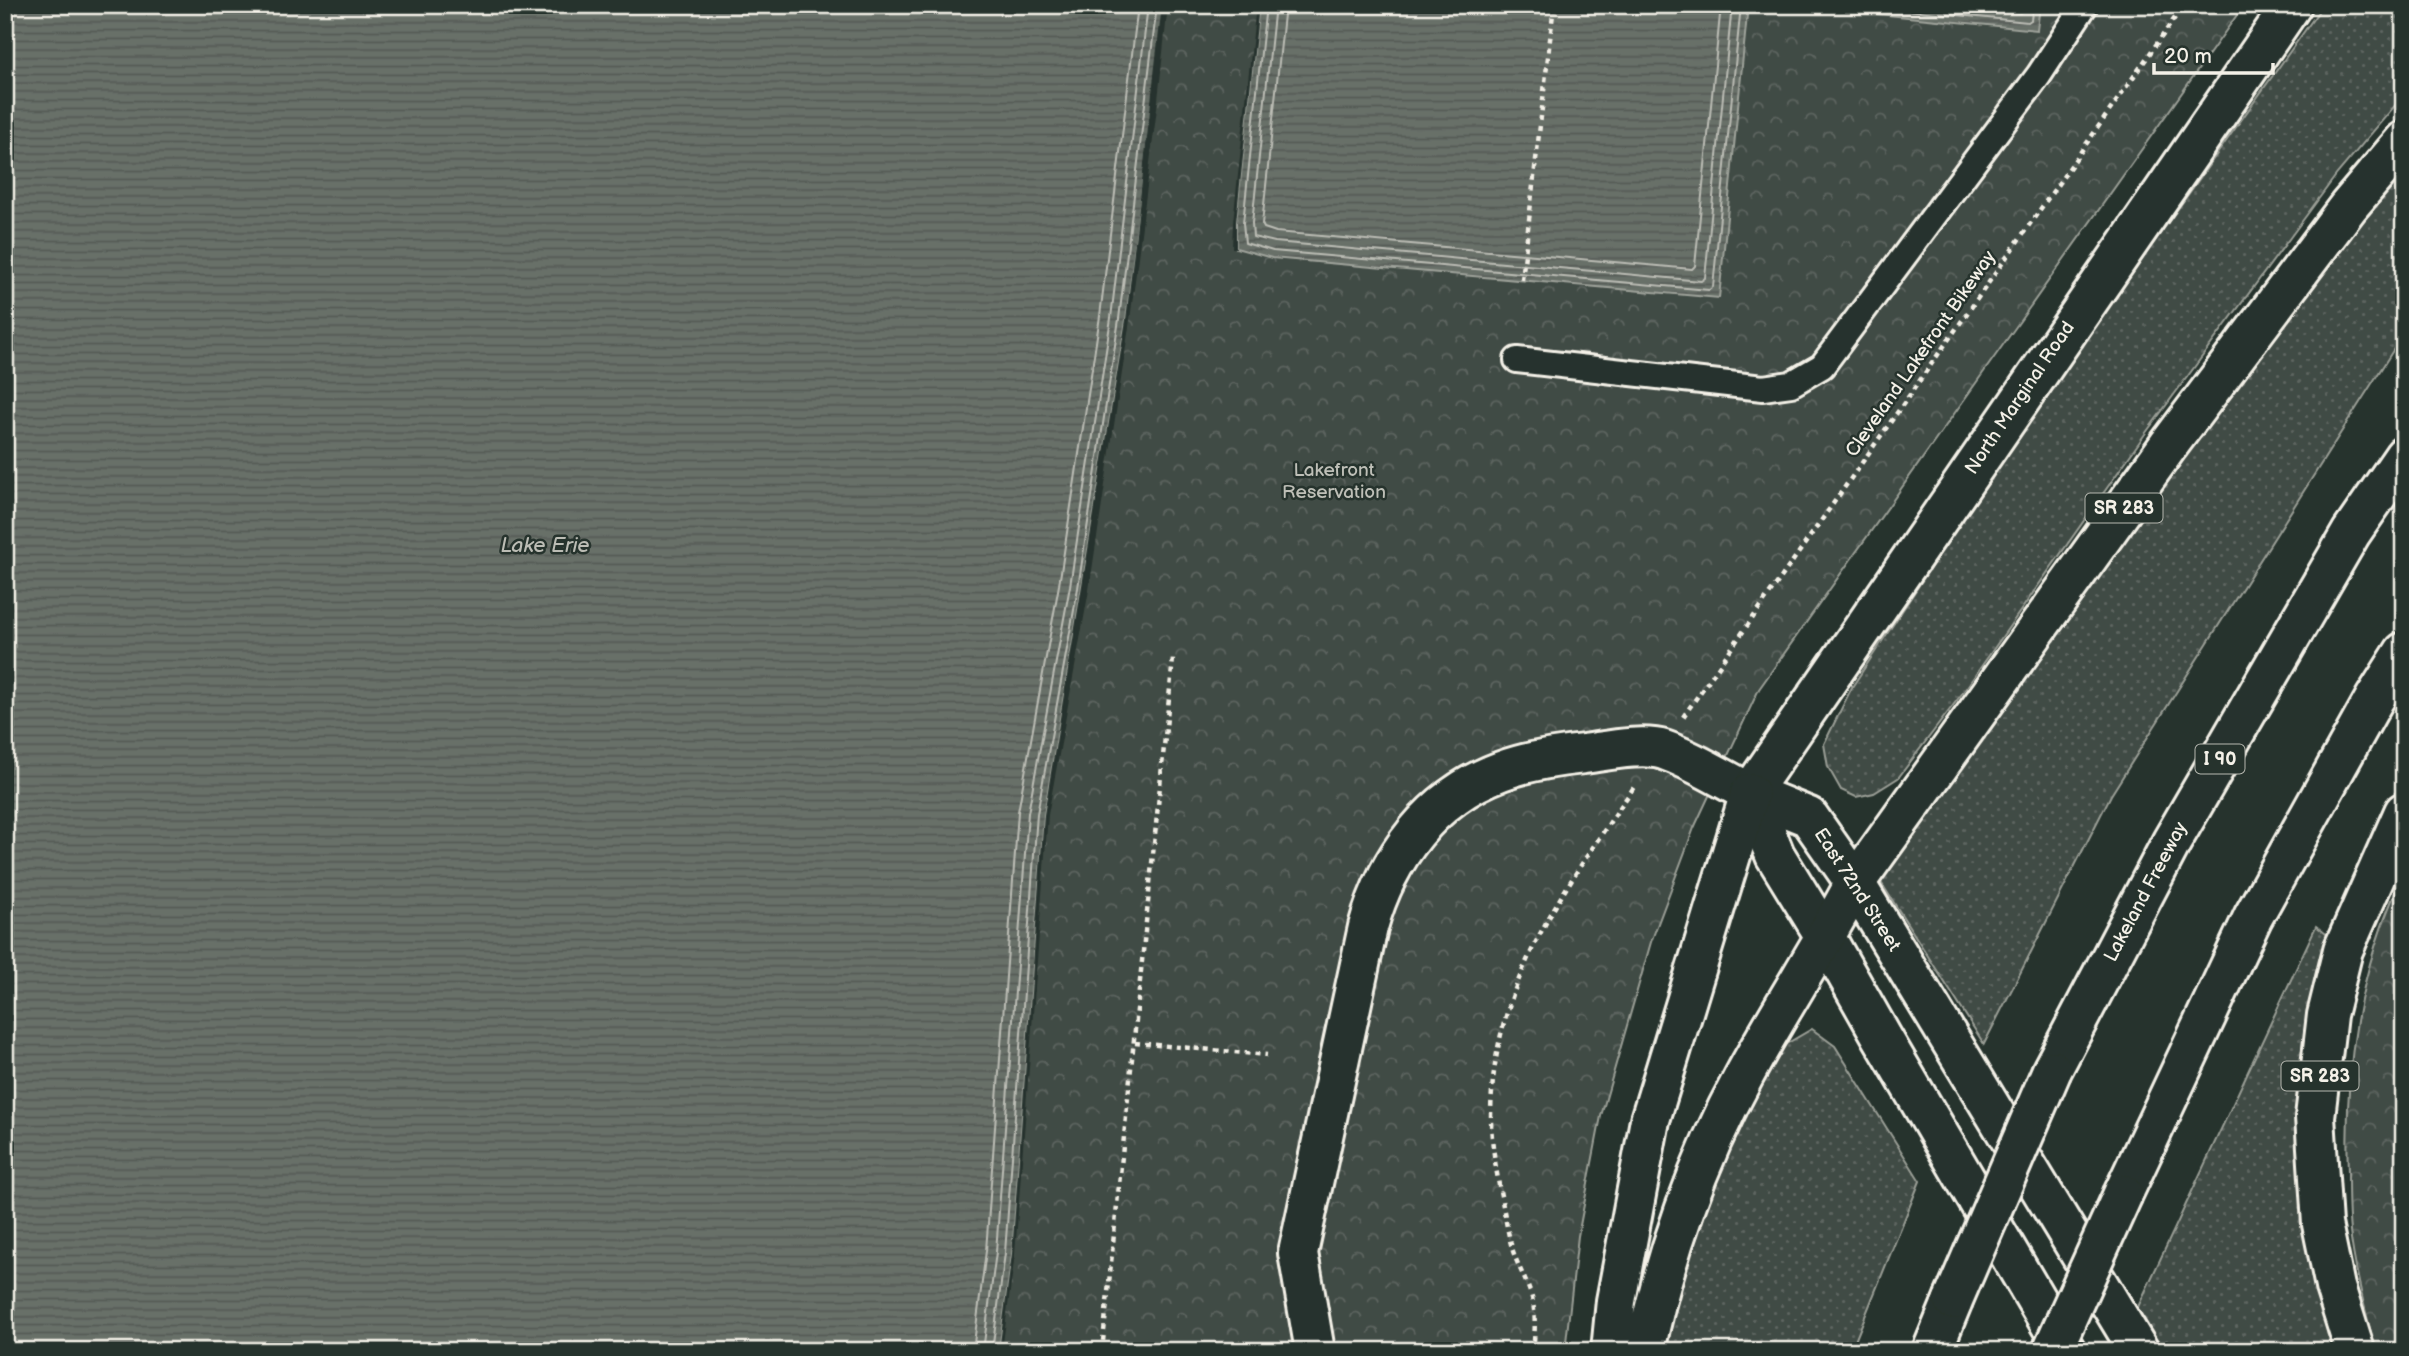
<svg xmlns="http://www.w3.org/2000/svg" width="2409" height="1356" font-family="'Balsamiq Sans',sans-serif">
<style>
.grass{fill:url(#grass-dots);stroke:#9a9e96;stroke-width:2}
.park{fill:url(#park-crowns);stroke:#9a9e96;stroke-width:2}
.water{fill:url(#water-rules);stroke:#9fa39b;stroke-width:2}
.pier{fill:#26332d}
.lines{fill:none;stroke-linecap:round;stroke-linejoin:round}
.shore{stroke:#bcbdb5;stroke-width:2}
.lane-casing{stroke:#f4f1e8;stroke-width:30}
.street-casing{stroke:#f4f1e8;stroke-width:44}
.secondary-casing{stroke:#f4f1e8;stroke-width:44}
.highway-casing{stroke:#f4f1e8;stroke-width:44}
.path{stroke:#f4f1e8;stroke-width:4.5;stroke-dasharray:5 5;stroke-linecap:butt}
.lane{stroke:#26332d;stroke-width:24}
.street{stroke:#26332d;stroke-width:38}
.secondary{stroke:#26332d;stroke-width:38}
.highway{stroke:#26332d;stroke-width:38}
.highway-bridge-casing{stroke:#f4f1e8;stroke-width:44;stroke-linecap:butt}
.highway-bridge{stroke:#26332d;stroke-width:38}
.labels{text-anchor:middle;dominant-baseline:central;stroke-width:5;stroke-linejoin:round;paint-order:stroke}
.shield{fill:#26332d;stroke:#b6b8b0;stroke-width:2}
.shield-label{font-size:18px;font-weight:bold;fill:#f4f1e8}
.street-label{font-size:19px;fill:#f4f1e8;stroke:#26332d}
.park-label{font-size:19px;fill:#bebfb7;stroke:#26332d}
.water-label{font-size:21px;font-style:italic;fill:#bcbdb5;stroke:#26332d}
</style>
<defs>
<pattern id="grass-dots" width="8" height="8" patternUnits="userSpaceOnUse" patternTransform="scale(1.75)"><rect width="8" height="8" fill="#414b45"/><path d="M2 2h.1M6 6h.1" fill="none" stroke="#5d6560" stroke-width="1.8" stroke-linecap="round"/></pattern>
<pattern id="park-crowns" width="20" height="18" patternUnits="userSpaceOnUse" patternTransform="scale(1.75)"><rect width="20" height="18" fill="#414b45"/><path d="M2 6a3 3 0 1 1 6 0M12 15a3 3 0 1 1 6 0" fill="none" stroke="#5d6560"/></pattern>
<pattern id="water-rules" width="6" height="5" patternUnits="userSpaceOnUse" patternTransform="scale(1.75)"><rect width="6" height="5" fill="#676f68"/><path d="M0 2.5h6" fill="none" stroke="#565a55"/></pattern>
</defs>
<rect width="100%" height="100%" fill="#26332d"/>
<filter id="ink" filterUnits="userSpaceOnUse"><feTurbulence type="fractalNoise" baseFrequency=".0143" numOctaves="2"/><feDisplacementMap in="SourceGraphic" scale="14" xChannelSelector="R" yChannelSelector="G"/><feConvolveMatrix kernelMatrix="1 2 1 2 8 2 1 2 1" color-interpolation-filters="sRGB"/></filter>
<g filter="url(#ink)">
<path class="grass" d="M2323,5h81v90l-67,79 -192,260 -181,257 -66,87 -24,15 -18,4 -15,-7 -13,-23 -4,-23 28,-57 179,-272z
M2404,170v163l-293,462 -127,249 -109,-171 449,-614z
M2316,926l14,11 -25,90 -5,113 44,211h-181l-26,-42z
M1812,1029l23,17 85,135 -69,170h-187l37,-151 80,-153z"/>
<path class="park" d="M913,5h1331l-485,684 -65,139 -43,114 -50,174 -23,120 -13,115h-808z
M2404,873v478h-28c-11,-40 -21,-79 -26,-120 -2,-19 -2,-39 -2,-58 -4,-106 10,-203 56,-300z"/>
<path class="water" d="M5,5h1159l-38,315 -82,495 -32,439 -13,97h-994z
M1259,5h489l-29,293 -447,-40 -36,-10v-26z
M1787,5h253l-3,25z"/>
<path class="pier" d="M1162,5h6l-10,95 -28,220 -41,270 -41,225 -33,439 -13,97h-3l13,-97 32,-439 82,-495z
M1256,5h3l-23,217v26h-4l1,-26z"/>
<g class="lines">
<path class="shore" d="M1266,5l-23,218 2,20 28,8 436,39 4,-3 28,-282
M1275,5l-23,218 1,14 22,5 426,39 4,-3 27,-273
M1285,5l-23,219 2,4 12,4 416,37 3,-3 26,-261
M1856,5l172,17 3,-2 2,-15
M1944,5l76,8 3,-2 1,-6
M973,1351l13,-100 32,-439 41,-227 41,-269 38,-311
M983,1351l13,-99 32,-439 42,-227 41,-268 37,-313
M992,1351l13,-98 32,-439 41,-226 41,-269 38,-314"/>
<g class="lane-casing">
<path id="lane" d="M1517,360l246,28 28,-4 31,-18 217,-291 46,-70"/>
</g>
<g class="street-casing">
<path id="street" d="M1315,1351l-17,-98 70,-326c19,-69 63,-130 133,-156 26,-10 55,-14 83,-17 22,-3 59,-11 80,-4 29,10 59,29 86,43"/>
</g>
<g class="secondary-casing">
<path id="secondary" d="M1750,793l542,-788
M1750,793l59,24 46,66 284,468
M1750,793l25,62 51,83 56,99 184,314"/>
</g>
<g class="highway-casing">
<path id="highway" d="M2052,1070l120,-229 179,-308 53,-77
M2123,1194l130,-277 122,-219 29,-46
M1611,1351l5,-50 34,-181 100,-327
M1645,1351c19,-93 53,-191 99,-275 35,-65 76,-127 111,-193l313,-437 180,-239 56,-66
M1932,1351l21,-51
M2355,1351l-20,-64 -13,-63 -7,-107 12,-102 16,-65 61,-138"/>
</g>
<path class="path" d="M1522,280l32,-275
M1683,717l501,-712
M1135,1043l132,12
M1102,1351l71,-692
M1533,1351c2,-17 3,-36 -1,-53 -5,-17 -15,-33 -20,-50 -5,-18 -8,-38 -12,-57 -4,-23 -9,-50 -9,-73 0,-132 72,-227 143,-331"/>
<use href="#lane" class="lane"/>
<use href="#street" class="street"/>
<use href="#secondary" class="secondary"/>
<use href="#highway" class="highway"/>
<g class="highway-bridge-casing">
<path id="highway-bridge" d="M1953,1300l99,-230
M2052,1351l71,-157"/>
</g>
<use href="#highway-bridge" class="highway-bridge"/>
</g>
</g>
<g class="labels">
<g class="shield">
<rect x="2085.5" y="493.5" width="77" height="29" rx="5"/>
<rect x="2195.5" y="744.5" width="49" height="29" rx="5"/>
<rect x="2281.5" y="1061.5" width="77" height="29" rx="5"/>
</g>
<g class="shield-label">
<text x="2124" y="508">SR 283</text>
<text x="2220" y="759">I 90</text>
<text x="2320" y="1076">SR 283</text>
</g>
<g class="street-label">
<text transform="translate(1921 354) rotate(-55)">Cleveland Lakefront Bikeway</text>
<text transform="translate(2020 398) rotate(-56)">North Marginal Road</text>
<text transform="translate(1857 890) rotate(57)">East 72nd Street</text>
<text transform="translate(2146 892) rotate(-62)">Lakeland Freeway</text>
</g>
<g class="park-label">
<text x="1334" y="470">Lakefront<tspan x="1334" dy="22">Reservation</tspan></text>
</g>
<g class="water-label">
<text x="545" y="545">Lake Erie</text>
</g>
</g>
<rect width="2409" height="1356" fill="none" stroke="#26332d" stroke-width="28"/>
<rect x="14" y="14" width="2381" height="1328" fill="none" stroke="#f4f1e8" stroke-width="2.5" filter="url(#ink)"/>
<path d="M2154 63v10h119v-10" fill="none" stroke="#f4f1e8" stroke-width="3.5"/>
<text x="2164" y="63" font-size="21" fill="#f4f1e8" stroke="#26332d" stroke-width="5" paint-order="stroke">20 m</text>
</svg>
